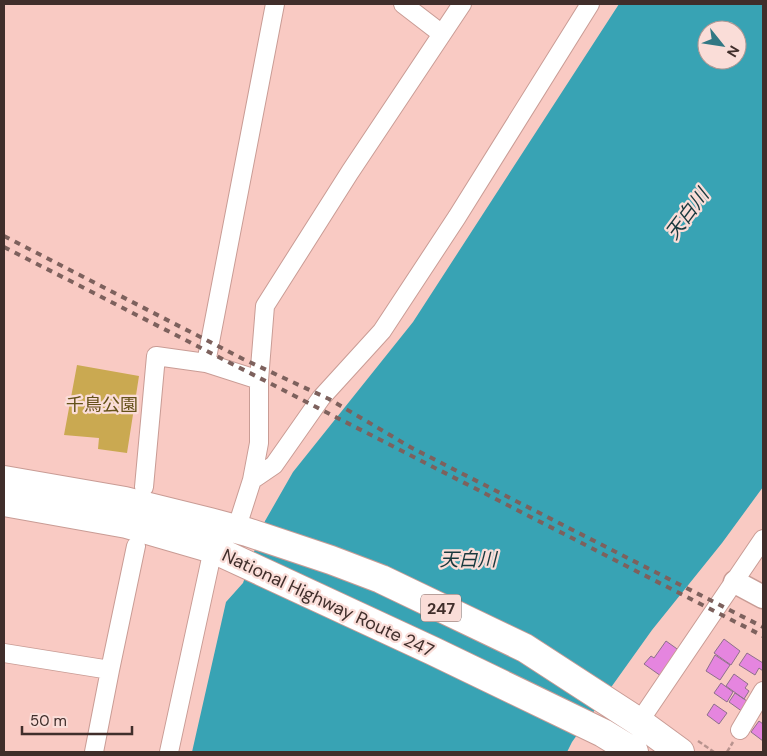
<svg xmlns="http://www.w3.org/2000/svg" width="767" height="756" font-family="'DM Sans','Noto Sans JP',sans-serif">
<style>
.green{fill:#caa951}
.water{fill:#38a3b4;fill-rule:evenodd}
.building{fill:#e585df;stroke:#8e708b}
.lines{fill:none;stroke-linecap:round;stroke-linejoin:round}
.minor-casing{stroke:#c99c95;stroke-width:20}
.tertiary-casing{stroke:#c99c95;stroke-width:25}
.trunk-casing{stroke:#c99c95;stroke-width:30}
.path{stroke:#b8938e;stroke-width:2.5;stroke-dasharray:5 2.5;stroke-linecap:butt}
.minor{stroke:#fff;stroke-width:18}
.tertiary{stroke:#fff;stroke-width:22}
.trunk{stroke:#fff;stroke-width:28}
.rail{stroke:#7d615d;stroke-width:4;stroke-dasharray:6 6;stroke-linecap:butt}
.labels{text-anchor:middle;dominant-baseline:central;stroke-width:4.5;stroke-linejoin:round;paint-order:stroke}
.shield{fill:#faddd8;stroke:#78625f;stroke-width:1}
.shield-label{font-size:16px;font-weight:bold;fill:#402e2b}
.park-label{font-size:18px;fill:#645119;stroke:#faddd8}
.street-label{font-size:18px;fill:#402e2b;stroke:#faddd8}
.water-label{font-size:19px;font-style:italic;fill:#19393e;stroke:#faddd8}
</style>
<rect width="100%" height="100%" fill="#f9cac3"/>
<path class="green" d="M77,365l62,11 -12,77 -29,-4 1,-11 -35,-3z"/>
<path class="water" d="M619,4h144v483l-41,56 -70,87 -80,112 -5,10h-375l34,-150 17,-19 22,-62 28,-49 120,-150zM707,30h30v30h-30z"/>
<path class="building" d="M724,639l16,12 -9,14 -17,-12z
M666,641l14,10 -19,25 -17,-12 7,-8 3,2z
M747,653l16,10v8l-4,-3 -4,7 -16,-10z
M715,655l15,10 -10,15 -14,-9z
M734,674l14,10 -3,4 4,3 -5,8 -18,-13z
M721,683l12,9 -6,10 -13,-9z
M735,693l15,10 -7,9 -14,-10z
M714,704l13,9 -8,11 -12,-9z
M759,721l4,3v17l-12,-9z"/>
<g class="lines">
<g class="minor-casing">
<path id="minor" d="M403,4l39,30
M206,363l69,-359
M252,480l22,-15 47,-67 61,-67 75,-114 133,-213
M144,487l12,-131 50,7 53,17 6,-74 85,-134 112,-168
M236,530l16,-50 7,-37v-63
M4,653l106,17
M639,722l124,-183
M740,730l23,-39
M94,752l16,-82 26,-124
M169,752l44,-203"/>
</g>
<g class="tertiary-casing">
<path id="tertiary" d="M735,582l28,15"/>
</g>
<g class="trunk-casing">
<path id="trunk" d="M4,480l121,21 85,21 37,10 84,28 50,19 144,69 114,74 41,30
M4,502l123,22 86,25 220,102 170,82 31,19"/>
</g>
<path class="path" d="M698,741l16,11
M727,752l6,-10"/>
<use href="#minor" class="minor"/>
<use href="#tertiary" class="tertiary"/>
<use href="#trunk" class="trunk"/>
<path class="rail" d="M4,236l239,123 86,40 83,49 351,179
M4,247l759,389"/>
</g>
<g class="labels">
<rect class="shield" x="421" y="594.5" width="40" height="27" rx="4"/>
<g class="shield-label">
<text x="441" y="608">247</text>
</g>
<g class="park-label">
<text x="102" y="405">千鳥公園</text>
</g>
<g class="street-label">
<text transform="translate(328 603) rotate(25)">National Highway Route 247</text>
</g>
<g class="water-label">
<text transform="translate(687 214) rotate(-53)">天白川</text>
<text x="468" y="559">天白川</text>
</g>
</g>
<rect width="767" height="756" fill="none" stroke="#402e2b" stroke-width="10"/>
<g transform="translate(722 45) rotate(120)"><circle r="24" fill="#faddd8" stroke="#b09793"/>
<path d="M0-4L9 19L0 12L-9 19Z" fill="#327884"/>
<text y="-8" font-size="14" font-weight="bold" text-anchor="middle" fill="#402e2b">N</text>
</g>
<path d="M22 726v8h110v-8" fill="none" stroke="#402e2b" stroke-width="2.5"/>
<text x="30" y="726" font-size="15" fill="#402e2b" stroke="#faddd8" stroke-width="4" paint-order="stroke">50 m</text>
</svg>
